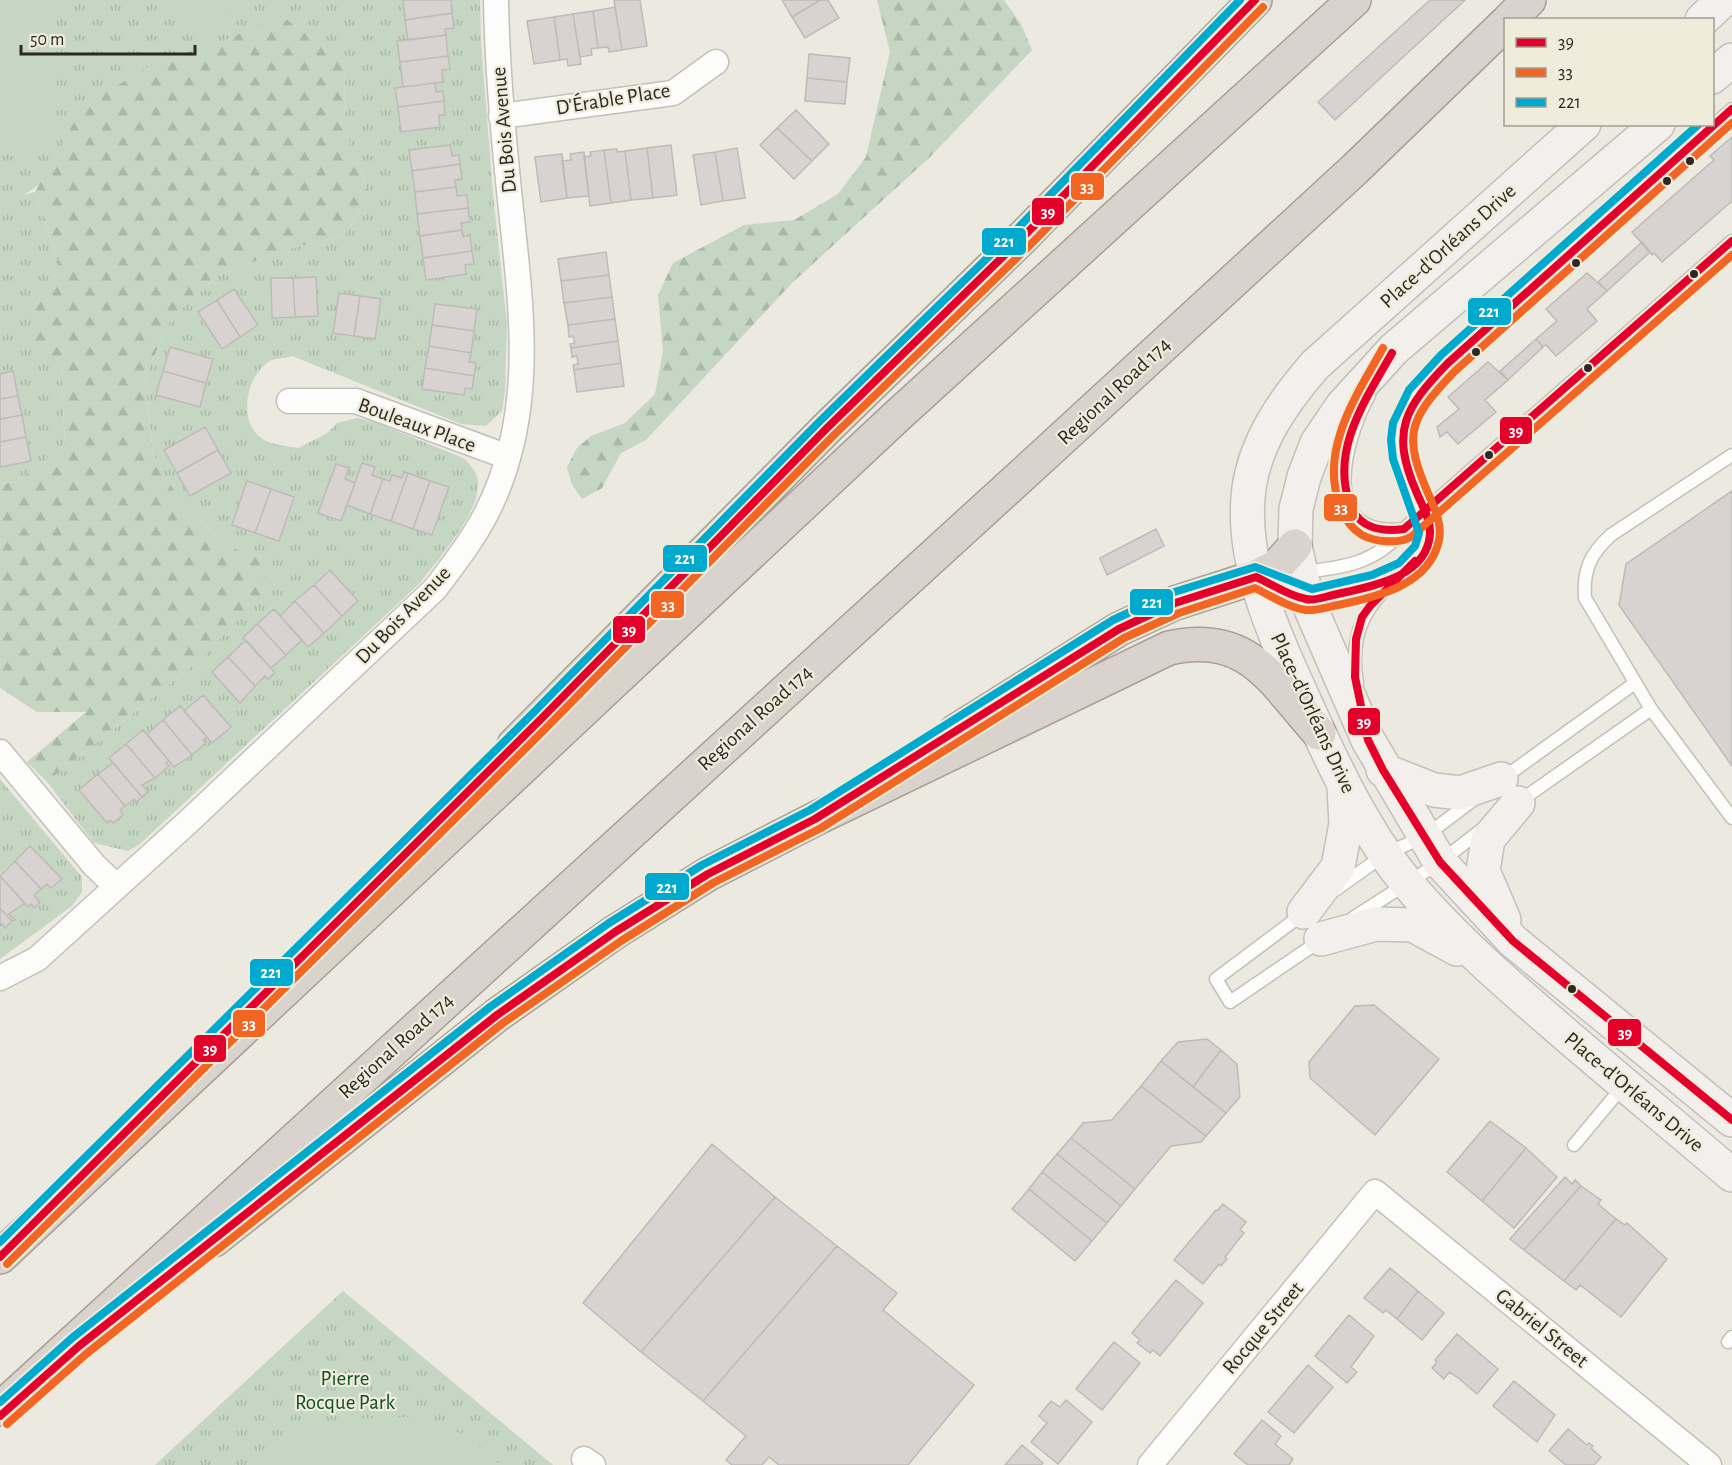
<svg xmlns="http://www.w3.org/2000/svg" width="1732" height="1465" font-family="'Alegreya Sans',sans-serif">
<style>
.grass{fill:url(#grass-tufts);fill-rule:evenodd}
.forest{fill:url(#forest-firs)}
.pitch{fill:#c5d7c3}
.building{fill:#d8d3d1;stroke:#bdbab7;stroke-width:1.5}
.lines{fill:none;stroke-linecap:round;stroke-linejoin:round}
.service-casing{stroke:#c2c0ba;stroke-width:15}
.minor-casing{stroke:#c2c0ba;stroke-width:27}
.secondary-casing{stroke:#c2c0ba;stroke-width:36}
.motorway-casing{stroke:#a8a097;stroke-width:36}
.service{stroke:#fcfcfa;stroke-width:12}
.minor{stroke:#fcfcfa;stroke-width:24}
.secondary{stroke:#f2efed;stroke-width:33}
.motorway{stroke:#dad2cc;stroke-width:33}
.bus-1-casing{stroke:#f0ecdb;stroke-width:12}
.bus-2-casing{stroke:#f0ecdb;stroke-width:12}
.bus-3-casing{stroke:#f0ecdb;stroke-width:12}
.bus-1{stroke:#e4002b;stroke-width:8}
.bus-2{stroke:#f26522;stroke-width:8}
.bus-3{stroke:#00a9ce;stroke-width:8}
.bus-dot{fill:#2b2923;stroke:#f0ecdb;stroke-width:2}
.labels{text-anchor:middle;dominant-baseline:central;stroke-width:4.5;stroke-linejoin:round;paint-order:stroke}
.street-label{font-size:21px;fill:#2b2923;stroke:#f0ecdb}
.park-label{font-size:21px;fill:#0c5124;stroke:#f0ecdb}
.line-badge{stroke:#f0ecdb;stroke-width:2}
.badge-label{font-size:16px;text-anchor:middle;font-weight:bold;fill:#fff}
</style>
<defs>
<pattern id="grass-tufts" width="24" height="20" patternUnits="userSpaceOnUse" patternTransform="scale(1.5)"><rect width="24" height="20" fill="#c5d7c3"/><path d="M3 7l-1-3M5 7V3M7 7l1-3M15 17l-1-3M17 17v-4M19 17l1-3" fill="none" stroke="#a9b9a7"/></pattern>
<pattern id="forest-firs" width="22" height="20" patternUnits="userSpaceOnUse" patternTransform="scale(1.5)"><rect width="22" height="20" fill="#c5d7c3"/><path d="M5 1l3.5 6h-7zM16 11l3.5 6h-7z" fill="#a9b9a7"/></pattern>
</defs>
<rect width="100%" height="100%" fill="#ebe9e0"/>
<path class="grass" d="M0,0h403l5,40 -10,2 5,45 -8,1 6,44 39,-5 -1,-12 6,-1 -2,-23 -7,1 -1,-9 8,-1 -1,-12 8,-2 -5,-39 9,-1 -3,-28h29l1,42 12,152 14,130 -2,67 -3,20 -16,15 -25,-2 -169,-68c-6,2 -16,2 -22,5 -25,15 -34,65 -4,80 9,4 22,5 32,7l28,-14 11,-11 20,-5 18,4 88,36c7,6 14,14 15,23 3,31 -40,78 -58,102l-280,261 -12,7 -34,-8 -47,-61 156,-125 63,-99 -34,-10 -48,-40 -31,-54 -8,-76 26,-60 49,-44 68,-25 57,-14 24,-41 -24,-64 -1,-67 -63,-48 -257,180 11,-3 25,76 -29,44 30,51 4,81 -48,38 -17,2v-17l31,-6 -18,-89 -13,2zM450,145l7,51h10l3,25 -9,2 2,14 8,-1 3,28 -9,1 1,9 -40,6 -17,-130zM316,277l2,39 -46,2 -1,-39zM234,289l24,36 -36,24 -24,-37zM339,293l42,6 -6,40 -42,-6zM435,304l42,6 -8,52 3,27 -7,-1 -1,7 -42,-6zM170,347l43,12 -14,48 -43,-12zM205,427l25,46 -40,23 -26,-46zM362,463l13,4 -3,8 18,6 2,-6 10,3 3,-6 44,15 -16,48 -86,-30 -6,16 -23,-8 18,-49 13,4 -4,11 10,4zM247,481l47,17 -15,43 -47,-16zM329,570l29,31 -49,46 -7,-7 -31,28 4,5 -7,6 -3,-3 -25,26 -28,-30 34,-32 -2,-3 30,-28 6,7zM204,695l26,32 -18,16 -5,-6 -4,3 3,3 -18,15 -22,5 3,4 -27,18 5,7 -27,18 3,5 -9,8 -4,-3 -4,3 -26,-33 33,-27 -4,-5 33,-28 5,4 33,-27 4,4z
M0,779l82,98v15l-10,14 -72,53v-33l2,-2 4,4 8,-8 -5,-6 16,-11 9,4v-12l13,-11 5,4 9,-9 -31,-33 -30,28z
M343,1291l210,174h-398z"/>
<path class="forest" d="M877,0h127l17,24 11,26 -102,107 -138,126 -146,157 -25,13 -19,35 -20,11 -10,-14 -5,-18 10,-19 14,-12 34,-13 30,-29 8,-43 -5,-56 15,-32 71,-38 50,-5 44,-26 28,-37 24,-105z
M281,15l63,48 1,67 24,64 -24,41 -57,14 -68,25 -49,44 -26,60 8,76 31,54 48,40 34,10 -4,37 -59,62 -156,125 -20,-20 59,-50h-49l-37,-24v-204l17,-2 48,-38 -4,-81 -28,-7 -2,-44 29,-44 -25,-76 48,-86 83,-50 42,-8z"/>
<path class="pitch" d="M0,0h57l-3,147 -54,-1z
M166,0h70l-31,34z
M410,1417l56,18 34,30h-255l32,-27 63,-19z"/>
<path class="building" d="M403,0h48l1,13 -47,7z
M614,0h26l7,46 -25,4z
M782,0h38l-28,17z
M820,0h8l11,18 -34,20 -13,-21z
M1430,0h35l-130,120 -17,-18z
M615,7l7,43 -13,2 -1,-5 -10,1 -5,-37z
M593,11l5,37 -7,1 1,6 -12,2 -7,-43z
M452,13l2,15 -9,1 1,6 -38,5 -3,-20z
M573,14l8,50 -13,2 -1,-7 -7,1 -6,-43z
M554,17l6,43 -26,4 -7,-43z
M446,35l2,21 -48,6 -3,-21z
M809,54l41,4 -3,24 -40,-4z
M448,56l2,13 -8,1 1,12 -40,5 -3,-25z
M807,78l40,4 -2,22 -40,-3z
M435,83l1,9 7,-1 1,10 -46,6 -3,-19z
M444,101l1,14h-6l1,12 -39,5 -3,-25z
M796,110l33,34 -17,17 -35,-33z
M777,128l35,33 -18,18 -34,-34z
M1732,137v64l-70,61 -8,-9 -2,2 -20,-23 82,-72 -4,-4z
M450,145l2,11 7,-1 1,9 -48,7 -3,-21z
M671,145l6,50 -24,3 -6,-50z
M647,148l6,50 -22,2 -6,-49z
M737,148l8,50 -22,3 -8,-49z
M617,149v3l8,-1 6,49 -20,3 -7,-53z
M604,150l7,53 -21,3 -6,-49 7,-1 -1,-4z
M584,152l5,44 -22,2 -5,-37 9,-1 -1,-6z
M715,152l8,49 -22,4 -8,-50z
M562,154l5,44 -26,4 -6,-45z
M460,164l2,15 -7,1 1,7 -41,5 -3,-21z
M456,187l1,9 10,-1 1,13 -51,6 -2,-22z
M468,208l2,14 -9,1 1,7 -42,6 -3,-22z
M462,230l1,7 7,-2 2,16 -49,7 -3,-22z
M1642,242l8,10 -43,39 -9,-9z
M472,251l2,13 -9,1 1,9 -40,6 -3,-22z
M606,252l3,23 -48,6 -3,-22z
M1587,273l20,18 -20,18 10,12 -41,35 -10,-11 -3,2 -7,-8 21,-18 -11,-12z
M609,275l3,22 -48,6 -3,-22z
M316,277l2,39 -23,1 -2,-39z
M271,278h22l2,39 -23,1z
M234,289l24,36 -18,12 -23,-37z
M339,293l21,3 -6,40 -21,-3z
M360,296l21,3 -6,40 -21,-3z
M612,297l3,22 -47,6 -4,-22z
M217,300l23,37 -18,12 -24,-37z
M435,304l42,5 -3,22 -42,-6z
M615,319l3,22 -47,7 -1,-4 5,-1 -2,-7 -4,1 -1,-12z
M432,325l42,6 -3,22 -42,-7z
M1536,339l7,8 -35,33 -8,-9z
M618,341l3,22 -47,7 -1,-5 5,-1 -1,-8 -5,1 -1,-9z
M429,346l42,7 -2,9 7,1 -2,13 -49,-8z
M170,347l43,12 -7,24 -43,-12z
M1488,362l20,18 -23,20 11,12 -38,32 -11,-12 -7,5 -3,-10 22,-18 -11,-12z
M621,363l3,23 -47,6 -3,-22z
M425,368l49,8 -2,13 -7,-1 -1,7 -42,-6z
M13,371l5,25 -18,3v-25z
M163,371l43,12 -6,24 -44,-12z
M18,396l4,19 -22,4v-20z
M22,415l4,22 -26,5v-23z
M205,427l13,23 -41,23 -13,-23z
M26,437l5,24 -31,6v-25z
M218,450l13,23 -41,23 -13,-23z
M362,463l13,4 -3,8 11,4 -13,35 -23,-9z
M336,464l13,4 -4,11 10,4 -14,38 -23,-8z
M404,472l4,1 -17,48 -21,-7 13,-35 7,2 2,-6 10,3z
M408,473l22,8 -17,48 -22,-8z
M247,481l24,8 -16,44 -23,-8z
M430,481l19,6 -17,48 -19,-6z
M271,489l23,8 -15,44 -24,-8z
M1732,491v275l-113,-161 7,-41z
M1156,529l8,17 -57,29 -7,-17z
M330,570l28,31 -16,15 -28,-31z
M314,585l28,31 -18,17 -29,-32z
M295,601l29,32 -16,14 -28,-31z
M274,609l28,31 -16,15 -29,-31z
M257,624l29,31 -15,13 -28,-30z
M246,640l29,33 -7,6 -3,-3 -10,10 -27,-29z
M228,657l27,29 -15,17 -28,-31z
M203,695l28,32 -19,16 -28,-32z
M180,706l27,31 -4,3 3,3 -14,12 -29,-35z
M163,720l29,35 -18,12 -27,-33z
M143,730l26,31 -3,2 3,3 -14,12 -29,-34z
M126,744l29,34 -13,7 6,7 -6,5 -33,-39z
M113,763l29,34 -6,5 -2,-3 -9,7 -27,-32z
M98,774l27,32 -5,4 3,5 -10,8 -3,-3 -3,3 -28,-33z
M30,846l32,33 -11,9 -4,-4 -6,5 -26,-28z
M15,861l26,28 -7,6 6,7 -6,6 -3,-4 -3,3 -28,-31z
M0,876l25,27 -16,11 6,6 -3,1 -12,-13z
M0,908l12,13 -7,7 -3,-4 -2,2z
M1374,1005l65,54 -64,76 -65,-57 -1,-16 46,-56z
M1207,1039l14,11 -28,37 -32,-26 17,-19z
M1221,1050l16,14 3,33 -14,16 -33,-26z
M1161,1061l65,52 -20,23 -65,-50z
M1141,1086l65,50 -5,6 -30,4 -36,43 -64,-51 12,-15 29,-3z
M1490,1121l36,27 -44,53 -35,-29z
M1071,1138l64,51 -14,17 -64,-52z
M712,1144l63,53 -134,155 -58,-49z
M1526,1148l31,29 -43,51 -32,-27z
M1057,1154l64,52 -14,17 -65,-51z
M1042,1172l65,51 -15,18 -63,-52z
M1565,1177l7,7 3,-4 6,6 -57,64 -14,-11z
M1581,1186l20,14 -3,4 18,15 -52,62 -40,-31z
M1029,1189l63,52 -17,20 -63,-52z
M775,1197l62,49 -134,155 -62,-49z
M1223,1204l23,18 -6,8 4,3 -19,24 2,2 -6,7 -2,-2 -16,20 -29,-24 42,-50 1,1z
M1616,1219l9,6 2,-2 40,36 -46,58 -41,-32 -4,5 -12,-9z
M837,1246l60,47 -14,17 91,75 -66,80h-129l-10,-8 -7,8h-30l-6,-5 20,-24 -43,-35z
M1390,1268l28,23 -21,28 -11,-9 -3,3 -19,-15z
M1176,1280l27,23 -43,53 -7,-6 -3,3 -13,-10 3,-3 -8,-7z
M1418,1291l26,22 -22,27 -25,-21z
M1349,1315l25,21 -23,31 6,5 -10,11 -32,-27z
M1457,1334l41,35 -21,25 -20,-17 -8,-5 -5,7 -12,-11 5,-6 -2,-2z
M1114,1342l26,21 -38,47 -26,-21z
M1308,1365l25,22 -39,46 -26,-21z
M1514,1381l41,34 -18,27 -44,-36z
M1066,1400l26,22 -34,42 -27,-22 16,-19 -8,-7 12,-15 9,6z
M1262,1420l19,16 -6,8 18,15 -4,6h-41l-14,-11z
M1568,1429l19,16 2,-2 4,3 -2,2 10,9 -7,8h-28l-17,-14z
M1022,1445l21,18 -2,2h-36z"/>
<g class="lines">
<g class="service-casing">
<path id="service" d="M1369,395c-25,45 -52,145 35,134
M1732,455l-121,80c-21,19 -28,35 -26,63l66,111 81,109
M1302,572c41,-4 75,-9 102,-43l328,-288
M1262,579l45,21 59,-11 25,-8
M1357,683c-9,-53 10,-80 49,-113 9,-9 22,-20 24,-33 2,-13 -6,-27 -12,-39 -30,-66 -20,-86 30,-135l284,-254
M1502,779l133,-96
M1517,803l134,-94
M1335,890l52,-37 37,-16 49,-37
M1304,913l-88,66 14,23 91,-62
M1353,918l87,-56 44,-34
M1574,1145l50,-60
M1728,1342l4,-5"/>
</g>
<g class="minor-casing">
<path id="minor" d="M501,116l172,-23 43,-31
M289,401h67l152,56
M0,752l94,113 22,21
M0,978l37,-19 151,-137 247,-233c18,-24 37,-48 51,-75 52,-100 35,-208 24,-314 -7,-66 -13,-133 -14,-200
M584,1459l9,6
M1150,1465l225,-273 334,273"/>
</g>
<g class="secondary-casing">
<path id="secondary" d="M1702,20l21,-20
M1712,77l20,-17
M1584,124l-269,241c-31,36 -59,75 -66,123 -10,73 27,150 56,214 27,60 60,131 102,181 43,51 93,95 143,138 60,52 121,102 182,154
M1658,124l-264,225 -52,57 -25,37 -13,34 -8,32 -1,37 12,54 61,140 72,122 73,79 219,179
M1383,770l51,20 26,3 41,-14
M1304,912l34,-45 8,-43 -2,-38
M1504,920l-21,-49 5,-32 30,-36
M1321,939l55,-15 37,1 44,24"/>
</g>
<g class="motorway-casing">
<path id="motorway" d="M1509,20l20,-20
M956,731l163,-102 56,-26 81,-26 21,-11 18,-20
M514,745l313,-317 196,-191 232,-237
M214,1240l283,-225 118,-83 93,-58 107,-55 354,-171c80,-18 103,33 150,85
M0,1257l896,-840 458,-417
M0,1409l1044,-954 311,-286 151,-146"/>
</g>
<use href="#service" class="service"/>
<use href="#minor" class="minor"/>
<use href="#secondary" class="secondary"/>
<use href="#motorway" class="motorway"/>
<g class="bus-1-casing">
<path id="bus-1" d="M1392,353c-26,46 -62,97 -42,151 9,25 31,28 54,25l328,-288
M1415,561l-45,45 -8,11 -6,22 -1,38 13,63 15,30 57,92 73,79 219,179
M0,1257l541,-538 286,-291 196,-191 232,-237
M0,1416l79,-70 418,-331 118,-83 93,-58 107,-55 304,-190 56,-26 81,-26c16,7 32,19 50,22 9,2 18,-2 27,-4 34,-8 94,-16 97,-61 1,-15 -9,-30 -14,-43 -26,-60 -11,-84 32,-128l284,-254"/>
</g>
<g class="bus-2-casing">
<path id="bus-2" d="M1383,348c-27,48 -64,102 -43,158 4,12 11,22 22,29 13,7 36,9 49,2l321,-282
M7,1264l541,-538 286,-291 197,-191 232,-237
M7,1424l79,-70 417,-331 118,-82 92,-58 108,-55 303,-190 55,-25 76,-25c16,8 33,19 51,22 11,1 21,-3 32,-5 39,-8 92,-20 101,-65 3,-14 -3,-28 -8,-40 -29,-65 -24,-79 24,-129l277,-248"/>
</g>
<g class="bus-3-casing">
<path id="bus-3" d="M0,1242l534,-530 286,-291 196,-191 224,-230
M0,1402l72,-64 418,-331 119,-84 93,-58 108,-55 303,-190 58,-27 84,-26 57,22 60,-14 27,-12 16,-17 4,-13 -26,-74 -2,-19 2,-17 16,-33 32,-35 258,-231"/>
</g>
<use href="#bus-1" class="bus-1"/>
<use href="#bus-2" class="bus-2"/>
<use href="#bus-3" class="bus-3"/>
</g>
<g class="bus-dot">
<circle cx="1690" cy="161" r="5"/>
<circle cx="1667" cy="181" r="5"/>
<circle cx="1576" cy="263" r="5"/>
<circle cx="1694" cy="274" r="5"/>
<circle cx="1476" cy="352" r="5"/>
<circle cx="1588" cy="368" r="5"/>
<circle cx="1489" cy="455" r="5"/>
<circle cx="1572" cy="989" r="5"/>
</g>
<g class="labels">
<g class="street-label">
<text transform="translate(613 99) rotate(-9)">D'Érable Place</text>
<text transform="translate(504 130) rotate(-95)">Du Bois Avenue</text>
<text transform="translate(1448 246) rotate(-42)">Place-d'Orléans Drive</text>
<text transform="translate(1114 391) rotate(-43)">Regional Road 174</text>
<text transform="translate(417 425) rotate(20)">Bouleaux Place</text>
<text transform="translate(403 615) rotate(-46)">Du Bois Avenue</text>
<text transform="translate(1313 713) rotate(65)">Place-d'Orléans Drive</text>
<text transform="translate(755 718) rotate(-42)">Regional Road 174</text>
<text transform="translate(396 1046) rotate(-42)">Regional Road 174</text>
<text transform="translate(1634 1092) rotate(40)">Place-d'Orléans Drive</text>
<text transform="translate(1263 1328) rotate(-50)">Rocque Street</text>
<text transform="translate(1542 1328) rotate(39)">Gabriel Street</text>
</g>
<g class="park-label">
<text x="345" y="1378">Pierre<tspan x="345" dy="24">Rocque Park</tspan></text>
</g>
</g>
<g class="line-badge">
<rect x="1070" y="172" width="35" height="29" rx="6" fill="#f26522"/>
<rect x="1031" y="197" width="34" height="29" rx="6" fill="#e4002b"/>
<rect x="981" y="227" width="46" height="29" rx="6" fill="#00a9ce"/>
<rect x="1467" y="297" width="45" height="29" rx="6" fill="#00a9ce"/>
<rect x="1499" y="416" width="34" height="29" rx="6" fill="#e4002b"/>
<rect x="1323" y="493" width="35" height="29" rx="6" fill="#f26522"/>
<rect x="662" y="544" width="46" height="29" rx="6" fill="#00a9ce"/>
<rect x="1129" y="588" width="45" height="28" rx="6" fill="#00a9ce"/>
<rect x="650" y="590" width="35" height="29" rx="6" fill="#f26522"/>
<rect x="612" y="615" width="34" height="29" rx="6" fill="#e4002b"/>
<rect x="1347" y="707" width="34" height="29" rx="6" fill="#e4002b"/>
<rect x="644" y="872" width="46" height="29" rx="6" fill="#00a9ce"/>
<rect x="249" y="958" width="45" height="29" rx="6" fill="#00a9ce"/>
<rect x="232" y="1009" width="34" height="29" rx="6" fill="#f26522"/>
<rect x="1607" y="1018" width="35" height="29" rx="6" fill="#e4002b"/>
<rect x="193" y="1034" width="34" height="29" rx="6" fill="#e4002b"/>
</g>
<g class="badge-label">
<text x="1087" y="192">33</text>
<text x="1048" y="217">39</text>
<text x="1004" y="247">221</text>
<text x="1489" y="317">221</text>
<text x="1516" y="436">39</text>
<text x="1341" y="513">33</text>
<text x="685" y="564">221</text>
<text x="1152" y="608">221</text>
<text x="668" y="610">33</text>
<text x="629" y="635">39</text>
<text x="1364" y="727">39</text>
<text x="667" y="893">221</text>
<text x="271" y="978">221</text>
<text x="249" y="1029">33</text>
<text x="1625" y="1038">39</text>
<text x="210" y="1054">39</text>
</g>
<rect x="1504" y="18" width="210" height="108" fill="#f0ecdb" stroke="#a19e91" stroke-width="1.5"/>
<rect x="1516" y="38" width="30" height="9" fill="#e4002b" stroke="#a19e91" stroke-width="1.5"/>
<text x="1558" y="48" font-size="18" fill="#2b2923">39</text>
<rect x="1516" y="68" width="30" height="9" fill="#f26522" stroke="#a19e91" stroke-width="1.5"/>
<text x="1558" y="78" font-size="18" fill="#2b2923">33</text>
<rect x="1516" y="98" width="30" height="9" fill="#00a9ce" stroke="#a19e91" stroke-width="1.5"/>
<text x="1558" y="108" font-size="18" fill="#2b2923">221</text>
<path d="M21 45v9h174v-9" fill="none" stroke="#2b2923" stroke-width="3"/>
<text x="30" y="45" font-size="18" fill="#2b2923" stroke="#f0ecdb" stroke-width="4.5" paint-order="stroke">50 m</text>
</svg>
